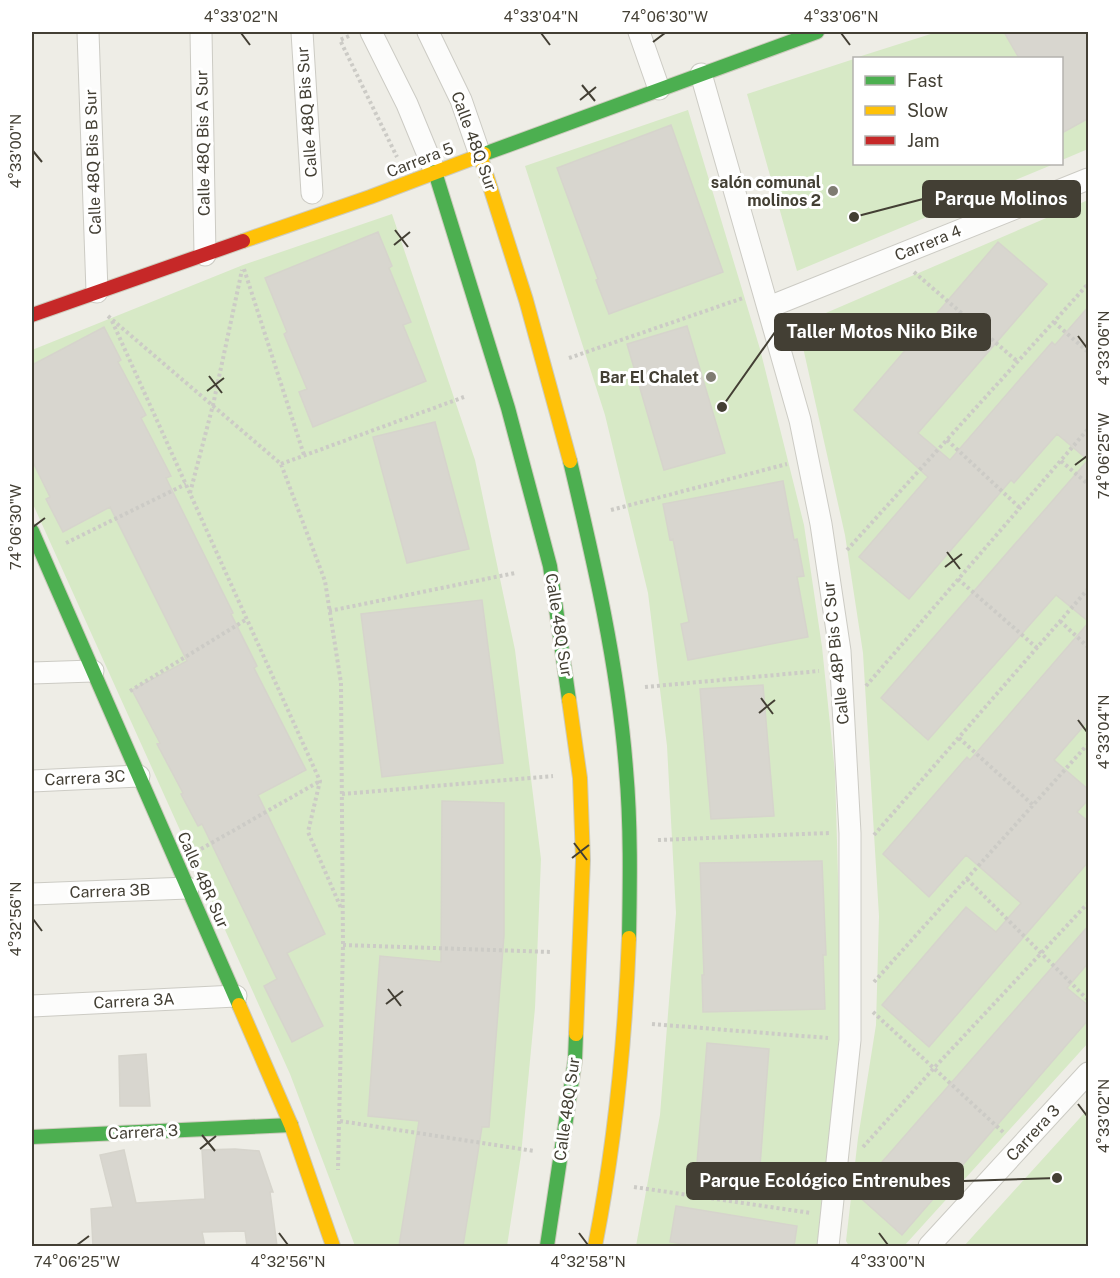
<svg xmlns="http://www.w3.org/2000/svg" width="1120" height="1278" font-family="'Public Sans',sans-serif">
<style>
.green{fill:#d7e9c6}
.building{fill:#d8d6cf;stroke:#d6d4cc;stroke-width:1.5}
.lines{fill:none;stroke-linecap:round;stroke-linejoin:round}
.street-casing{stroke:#cccbc4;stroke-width:23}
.fast-casing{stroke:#cdcbbd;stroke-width:16}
.slow-casing{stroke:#cdcbbd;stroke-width:16}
.jam-casing{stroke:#cdcbbd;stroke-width:16}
.path{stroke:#cccbc6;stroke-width:4;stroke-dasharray:3 3;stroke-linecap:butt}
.street{stroke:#fcfcfb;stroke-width:21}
.fast{stroke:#4caf50;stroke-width:14}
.slow{stroke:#ffc107;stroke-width:14}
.jam{stroke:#c62828;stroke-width:14}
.ticks{fill:none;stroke:#433f34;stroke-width:2}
.poi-dot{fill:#7f7c72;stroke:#fff;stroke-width:2}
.labels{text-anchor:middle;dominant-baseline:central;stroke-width:6;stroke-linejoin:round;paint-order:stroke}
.street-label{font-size:16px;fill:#433f34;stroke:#fff}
.poi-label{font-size:16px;font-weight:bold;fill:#433f34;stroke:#fff;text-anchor:end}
.leader{fill:none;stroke:#433f34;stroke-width:2}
.callout-dot{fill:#433f34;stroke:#fff;stroke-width:2}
.callout{fill:#433f34;stroke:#433f34;stroke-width:2}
.callout-label{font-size:18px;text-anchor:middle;font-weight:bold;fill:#fff}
.neatline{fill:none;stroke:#433f34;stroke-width:2}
.ticks-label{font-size:15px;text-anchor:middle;fill:#433f34}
</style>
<rect width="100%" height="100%" fill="#eeede6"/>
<path class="green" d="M937,32h151v117l-26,11v-102h-207z
M854,59v105h200l-257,107 -50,-177z
M688,110l72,239 44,176 18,122 13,125 7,244 -25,230h-181l24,-131 16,-202 -9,-167 -19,-153 -43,-178 -80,-249z
M1088,200v843l-184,203h-55l-3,-5 12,-103 18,-113 3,-109 -16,-263 -18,-118 -47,-210z
M392,214l83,246 40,190 26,209 -6,149 -14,147 -14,91h-152l-65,-172 -258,-572v-152l211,-85z
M1088,1109v137h-124z"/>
<path class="building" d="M1004,32h85v86l-27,15v-75h-43z
M671,125l52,147 -114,42 -13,-34 2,-1 -41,-111z
M378,232l14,34 -3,2 22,54 -8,3 23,56 -113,46 -14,-35 8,-3 -23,-55 3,-2 -22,-54z
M998,242l49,42 -129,149 32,27 102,-118 3,3 34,-39v316l-33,-27 -128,145 -47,-42 207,-238 -31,-26 -43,49 -3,-3 -102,119 -50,-42 69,-80 -74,-67z
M687,326l38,127 -61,17 -37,-126z
M104,327l17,33 -3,2 28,53 -5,3 30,58 -5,2 67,135 -2,1 26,52 -3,2 52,102 -48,25 67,139 -38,19 36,73 -31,16 -28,-56 13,-7 -75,-155 -4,2 -17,-32 2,-1 -26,-49 3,-1 -28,-53 55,-29 -77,-154 -47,25 -17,-33 4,-2 -18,-37v-95z
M435,422l34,127 -62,14 -34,-126z
M783,481l11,59 3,-1 7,37 -7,1 11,60 -120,23 -7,-36 8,-2 -16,-83 -3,1 -7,-36z
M482,600l21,163 -121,14 -21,-163z
M1089,622v98l-35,40 35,30v9l-12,13 12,10v39l-160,186 -47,-42 84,-98 30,25 25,-29 -55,-48 -37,42 -46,-43 84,-97 3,3z
M763,685l11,131 -63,3 -11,-130z
M442,801l62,2v132l-15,192h-7l-19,119h-64l20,-125 -51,-5 12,-160 61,6z
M822,861l4,94h-3l2,54 -122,3 -1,-37h2l-4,-112z
M1089,925v37l-22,26 22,18v13l-187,216 -47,-42z
M707,1043l62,6 -10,130 -63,-4z
M146,1054l4,52h-30l-1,-50z
M235,1149l24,2 14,41h-3l7,54h-30l-2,-15 -43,1 3,14h-112l-2,-37 22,-2 -13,-52 24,-5 12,53 69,-4 -3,-49z
M676,1206l121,20 -3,20h-99l-25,-4z"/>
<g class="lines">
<g class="street-casing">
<path id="street" d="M88,32l9,260
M201,32l4,223
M302,32l10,161
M371,32l36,72 28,68
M428,32l33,68 19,55
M639,32l20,57
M701,74l99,346 21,104 19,127 10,182v207l-22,206
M769,307l319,-128
M32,673l61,-2
M32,781l107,-5
M32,894l156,-6
M32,1006l204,-10
M929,1246l159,-173"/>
</g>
<g class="fast-casing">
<path id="fast" d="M484,154l333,-122
M435,172l73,236 42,158 19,134
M570,461c24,101 48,204 56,308 5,56 4,113 3,169
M32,531l207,474
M32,1137l259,-12
M547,1246l28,-186 1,-26"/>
</g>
<g class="slow-casing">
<path id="slow" d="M480,155l46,145 44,161
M243,241l127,-44 114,-43
M569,700l11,78 3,82 -7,174
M239,1005l52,120 42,121
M595,1246c20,-102 30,-204 34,-308"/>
</g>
<g class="jam-casing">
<path id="jam" d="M32,315l211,-74"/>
</g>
<path class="path" d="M349,36l-9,4 57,117
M244,269l60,186
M914,272l104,90
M108,316l173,148 44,117 16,102 2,262 -5,225
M112,321l208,460 -12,51 33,76
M1054,322l34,30
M569,358l174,-60
M947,440l73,68
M1061,461l27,23
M281,464l183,-67
M190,493l23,-88 29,-135
M611,510l176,-46
M66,543l120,-59
M847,550l241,-266
M958,579l79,69
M329,611l186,-38
M1060,621l28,26
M866,686l222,-257
M645,687l174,-16
M130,691l117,-72
M959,738l74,67
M342,794l211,-18
M874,835l214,-246
M658,840l171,-7
M201,849l119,-68
M967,879l121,121
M343,945l209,7
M874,982l214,-238
M873,1012l131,121
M652,1024l176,14
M340,1121l194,30
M863,1147l71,-79 154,-165
M634,1187l177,26"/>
<use href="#street" class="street"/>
<use href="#fast" class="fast"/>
<use href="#slow" class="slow"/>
<use href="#jam" class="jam"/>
</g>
<path class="ticks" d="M241,33l9,12M541,33l9,12M841,33l9,12M653,42l12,-9M582,85l13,16M580,100l16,-13M33,151l9,11M395,230l13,17M394,245l16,-13M1078,336l9,12M209,376l13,17M207,391l17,-13M1075,465l12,-9M33,527l12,-9M947,552l13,17M945,567l17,-13M761,698l12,16M759,713l16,-13M1078,720l9,12M574,843l13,17M572,858l17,-13M33,919l9,12M388,989l13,17M386,1004l17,-13M1078,1104l9,12M202,1135l13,16M200,1149l16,-13M279,1233l9,12M579,1233l9,12M879,1233l9,12M77,1245l12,-9"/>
<g class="poi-dot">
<circle cx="833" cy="191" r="6"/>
<circle cx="711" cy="377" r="6"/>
</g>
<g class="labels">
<g class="street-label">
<text transform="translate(307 112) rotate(-94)">Calle 48Q Bis Sur</text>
<text transform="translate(474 141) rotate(70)">Calle 48Q Sur</text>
<text transform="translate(203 143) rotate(-91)">Calle 48Q Bis A Sur</text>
<text transform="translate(420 160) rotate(-21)">Carrera 5</text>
<text transform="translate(93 162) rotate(-92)">Calle 48Q Bis B Sur</text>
<text transform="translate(928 243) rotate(-22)">Carrera 4</text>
<text transform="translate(559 625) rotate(81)">Calle 48Q Sur</text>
<text transform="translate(836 653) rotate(-96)">Calle 48P Bis C Sur</text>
<text transform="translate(85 778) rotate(-3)">Carrera 3C</text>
<text transform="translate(203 880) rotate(66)">Calle 48R Sur</text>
<text transform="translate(110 891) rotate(-2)">Carrera 3B</text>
<text transform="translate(134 1001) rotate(-3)">Carrera 3A</text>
<text transform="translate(567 1109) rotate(-82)">Calle 48Q Sur</text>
<text transform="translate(143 1132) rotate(-3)">Carrera 3</text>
<text transform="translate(1033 1133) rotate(-47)">Carrera 3</text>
</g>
<g class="poi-label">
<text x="821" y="182">salón comunal<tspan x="821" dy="18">molinos 2</tspan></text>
<text x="699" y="377">Bar El Chalet</text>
</g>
</g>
<path class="leader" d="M854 217L923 199M722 407L775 332M1057 1178L963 1181"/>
<g class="callout-dot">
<circle cx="854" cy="217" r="6"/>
<circle cx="722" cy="407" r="6"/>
<circle cx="1057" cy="1178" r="6"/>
</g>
<g class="callout">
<rect x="923" y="181" width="157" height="36" rx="6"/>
<rect x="775" y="314" width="215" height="36" rx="6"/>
<rect x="687" y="1163" width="276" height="36" rx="6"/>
</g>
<g class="callout-label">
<text x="1001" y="205">Parque Molinos</text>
<text x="882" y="338">Taller Motos Niko Bike</text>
<text x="825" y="1187">Parque Ecológico Entrenubes</text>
</g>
<rect width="1120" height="1278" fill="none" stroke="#ffffff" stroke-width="66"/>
<rect x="853" y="57" width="210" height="108" fill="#ffffff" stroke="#b4b2ae" stroke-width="1.5"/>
<rect x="865" y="76" width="30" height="9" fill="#4caf50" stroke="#b4b2ae" stroke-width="1.5"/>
<text x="907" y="87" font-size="18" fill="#433f34">Fast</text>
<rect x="865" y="106" width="30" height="9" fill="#ffc107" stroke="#b4b2ae" stroke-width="1.5"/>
<text x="907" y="117" font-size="18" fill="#433f34">Slow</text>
<rect x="865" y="136" width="30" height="9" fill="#c62828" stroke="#b4b2ae" stroke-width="1.5"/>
<text x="907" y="147" font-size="18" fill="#433f34">Jam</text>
<rect x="33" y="33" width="1054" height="1212" class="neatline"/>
<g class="ticks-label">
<text x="241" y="22">4°33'02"N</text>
<text x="541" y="22">4°33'04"N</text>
<text x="665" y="22">74°06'30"W</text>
<text x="841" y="22">4°33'06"N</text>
<text transform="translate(16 151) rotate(-90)" y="5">4°33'00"N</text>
<text transform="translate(1104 348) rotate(-90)" y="5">4°33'06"N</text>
<text transform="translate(1104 456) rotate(-90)" y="5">74°06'25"W</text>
<text transform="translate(16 527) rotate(-90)" y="5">74°06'30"W</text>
<text transform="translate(1104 732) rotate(-90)" y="5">4°33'04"N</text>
<text transform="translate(16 919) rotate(-90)" y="5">4°32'56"N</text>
<text transform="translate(1104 1116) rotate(-90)" y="5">4°33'02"N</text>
<text x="77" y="1267">74°06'25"W</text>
<text x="288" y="1267">4°32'56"N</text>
<text x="588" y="1267">4°32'58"N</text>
<text x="888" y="1267">4°33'00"N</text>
</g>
</svg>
